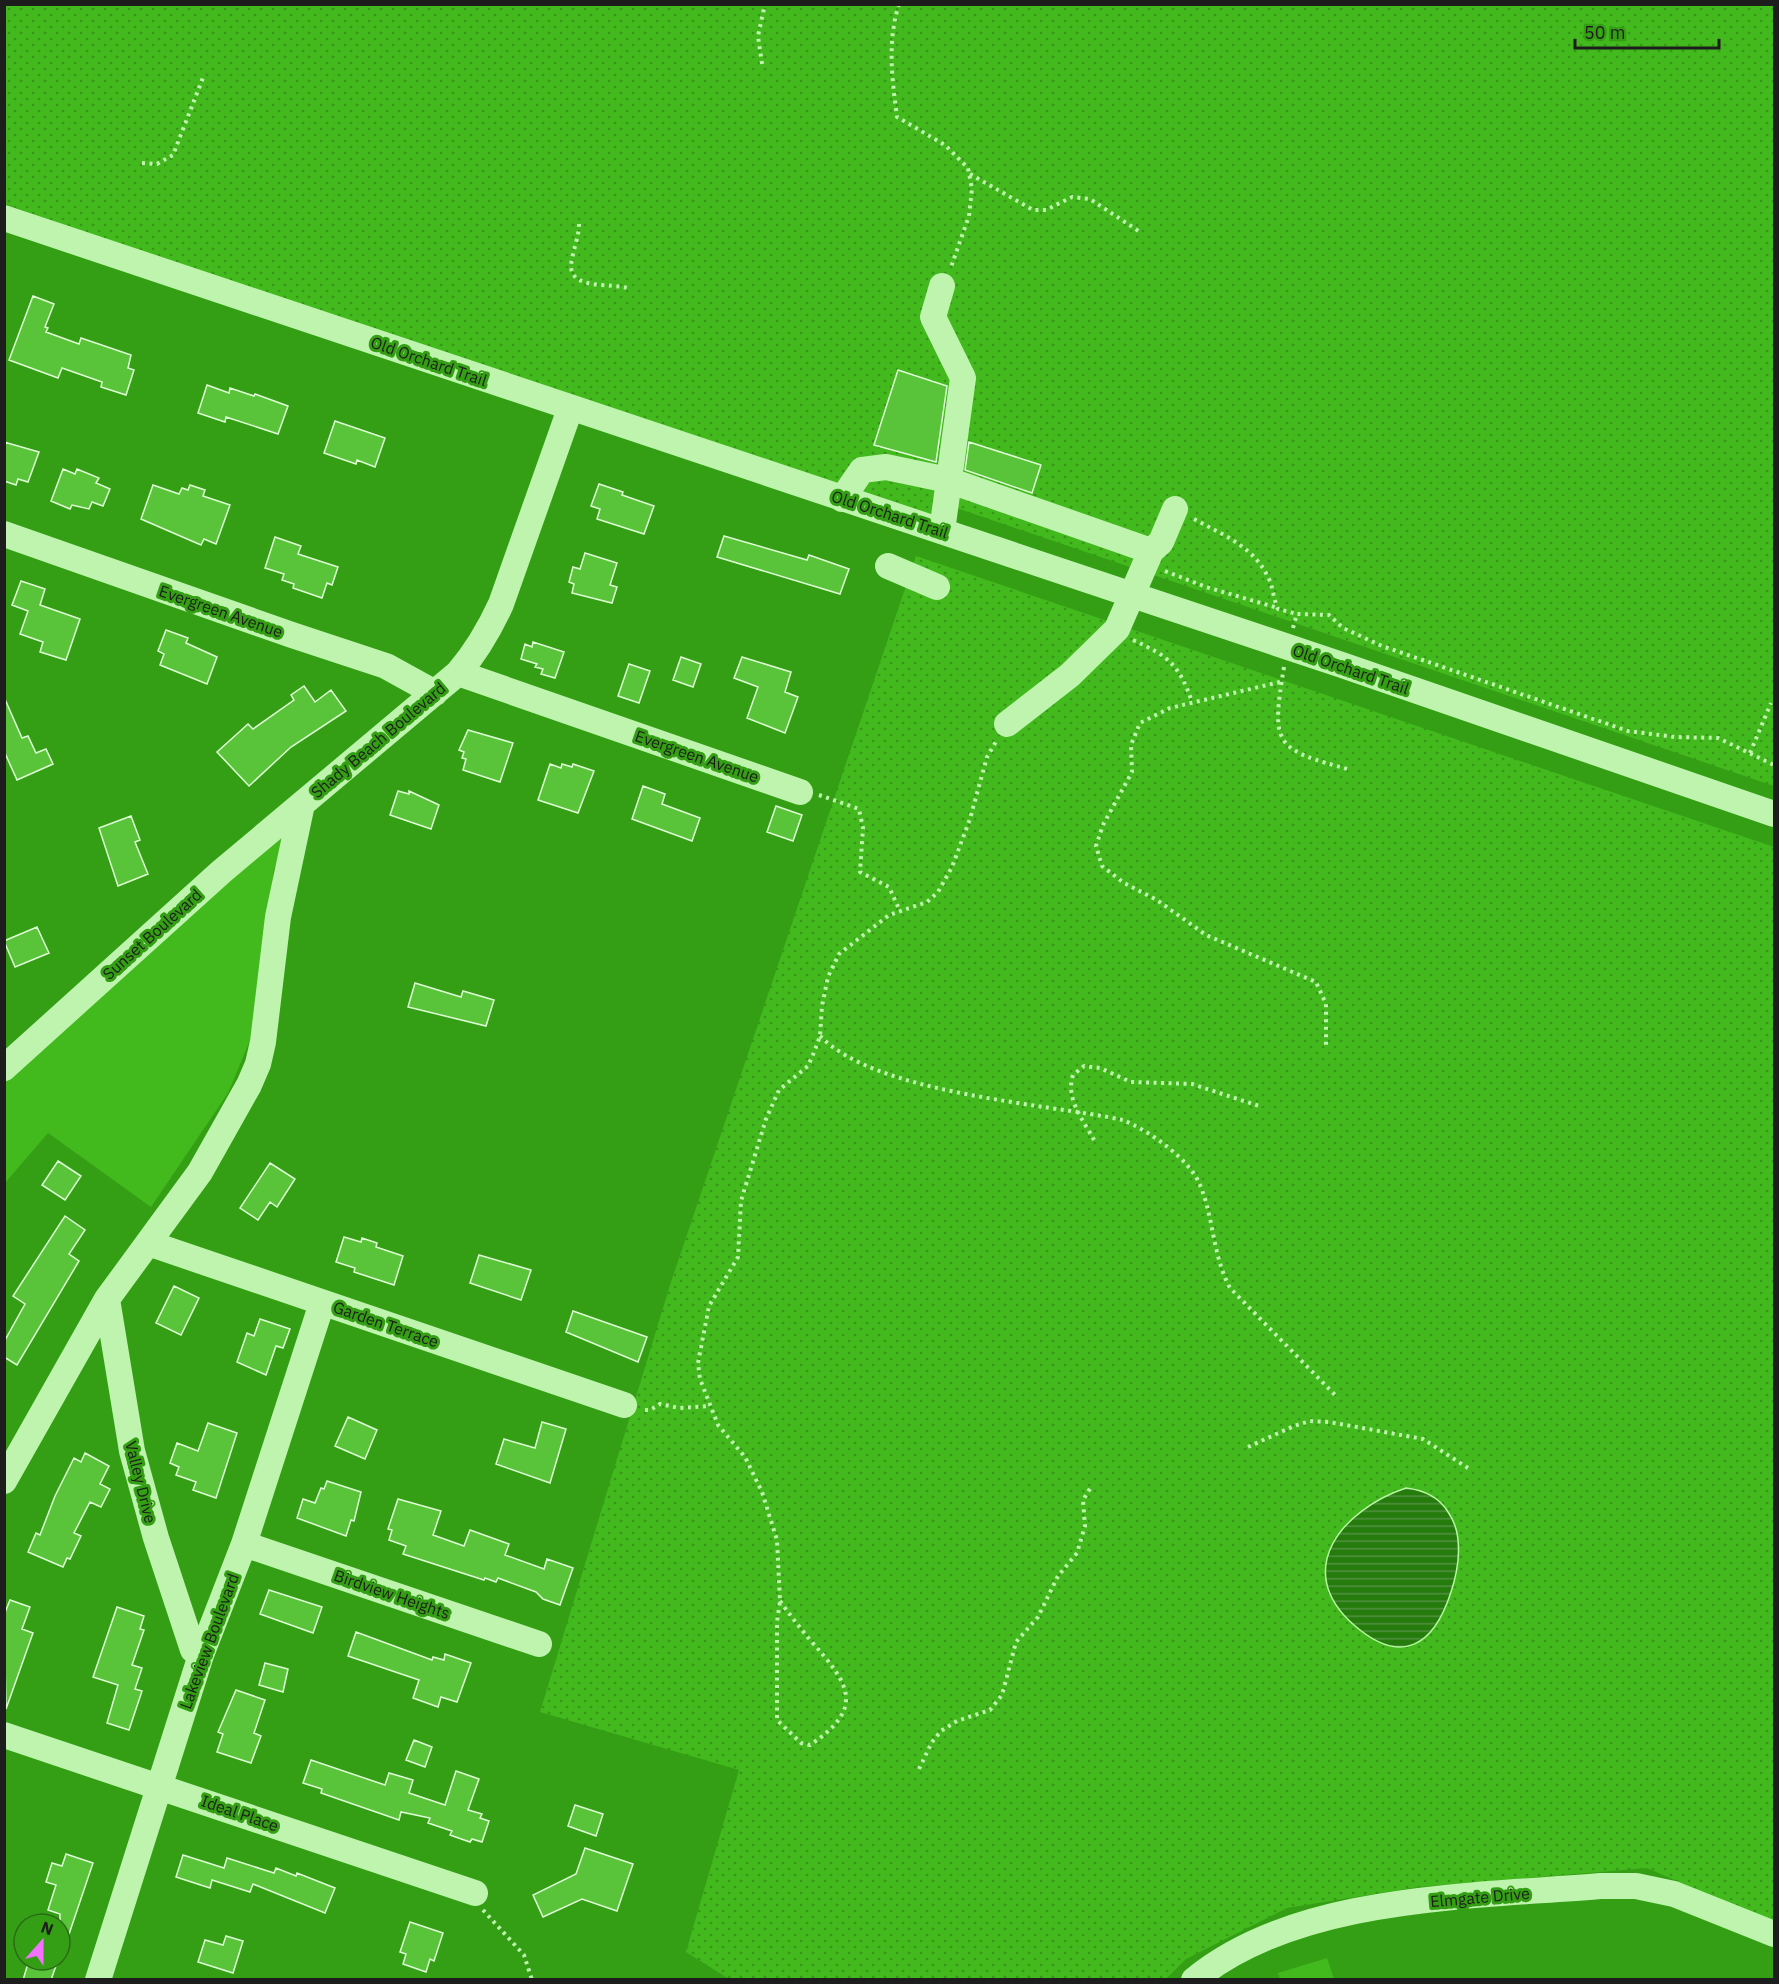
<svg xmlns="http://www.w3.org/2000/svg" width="1779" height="1984" font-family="'IBM Plex Sans',sans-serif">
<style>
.grass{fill:url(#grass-dots)}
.park{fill:#42b91d}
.water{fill:url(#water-rules);stroke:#b6f6a0;stroke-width:1.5}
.building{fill:#59c439;stroke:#dffdd6;stroke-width:1.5}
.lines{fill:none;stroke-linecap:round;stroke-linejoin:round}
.path{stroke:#bef4ad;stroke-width:4;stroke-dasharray:3 4.5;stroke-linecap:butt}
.minor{stroke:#bef4ad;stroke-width:26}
.labels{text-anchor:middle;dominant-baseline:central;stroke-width:6;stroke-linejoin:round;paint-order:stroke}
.street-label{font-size:16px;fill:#1d1d1d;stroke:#349f15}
</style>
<defs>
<pattern id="grass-dots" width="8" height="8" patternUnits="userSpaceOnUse" patternTransform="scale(1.5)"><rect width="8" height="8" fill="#42b91d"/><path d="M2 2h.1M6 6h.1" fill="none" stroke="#379619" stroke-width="1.8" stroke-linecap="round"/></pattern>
<pattern id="water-rules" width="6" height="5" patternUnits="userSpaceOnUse" patternTransform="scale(1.5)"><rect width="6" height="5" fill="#257c0d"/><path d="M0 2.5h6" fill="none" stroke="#528f41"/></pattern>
</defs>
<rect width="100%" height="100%" fill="#349f15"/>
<path class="grass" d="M5,5h1769v781l-838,-285 -10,27 -921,-324z
M916,556l858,291v1076l-127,-55 -229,19 -131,21 -101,51 -20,20h-437l-43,-27 53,-182 -199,-58 130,-427z"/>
<path class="park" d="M274,833l11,9 -11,27 -23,169 -23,55 -77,114 -103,-74 -43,50v-107z
M1327,1958l7,21h-54l-2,-6z"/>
<path class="water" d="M1406,1488c17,2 33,9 42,24 16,22 11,56 3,80 -17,53 -49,75 -97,33 -63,-55 -11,-116 52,-137z"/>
<path class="building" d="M33,296l21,8 -9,23 3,1 -2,4 33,12 2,-6 50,17 -3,13 6,2 -8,25 -25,-8 1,-5 -40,-14 -4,10 -49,-18z
M898,370l49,16 -11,76 -62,-17z
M207,385l22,8 1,-5 24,8 1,-2 33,12 -10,28 -52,-17 -1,5 -27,-9z
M335,421l50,17 -10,29 -18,-7 -1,4 -32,-11z
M4,442l35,10 -11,30 -10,-3 -2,6 -12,-4z
M969,442l72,23 -9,28 -67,-23z
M63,469l12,5 2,-5 22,9 -3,5 14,6 -7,17 -11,-4 -3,7 -17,-4 -2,4 -19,-8z
M599,484l24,8 -1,3 32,11 -10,28 -47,-15 3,-10 -9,-3z
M153,485l26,9 3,-6 6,2 2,-5 15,5 -2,6 27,9 -14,39 -12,-5 -3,6 -60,-26z
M724,536l83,24 2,-5 40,14 -9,25 -123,-37z
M275,537l26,9 -3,8 40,13 -6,18 -5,-2 -5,15 -29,-10 1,-4 -12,-4 2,-6 -19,-6z
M585,553l32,10 -7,22 7,2 -5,16 -40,-10 2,-9 -5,-2 4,-15 7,2z
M21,581l24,8 -5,16 40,14 -14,41 -26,-8 3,-10 -23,-8 8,-23 -16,-6z
M166,630l22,8 -2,5 31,14 -10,27 -47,-19 4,-11 -6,-3z
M533,642l31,10 -9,26 -14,-4 2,-5 -8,-2 2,-3 -16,-5 4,-15 7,3z
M681,657l20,7 -8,23 -20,-7z
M742,657l49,15 -6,20 13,5 -13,36 -38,-15 11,-31 -24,-9z
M629,664l21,7 -11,32 -21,-7z
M304,686l11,16 16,-12 15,21 -55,36 -42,39 -32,-34 31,-28 5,5 41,-29 -3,-5z
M4,697l18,41 6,-2 8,17 10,-4 7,15 -36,16 -13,-29z
M468,730l45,13 -13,39 -37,-12 3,-11 -4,-1 2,-6 -5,-2z
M550,764l11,4 1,-4 10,3 1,-3 21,7 -16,42 -40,-13z
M643,786l22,8 -3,10 38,14 -8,23 -60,-22z
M398,791l11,3v-3l30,14 -8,24 -41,-14z
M776,806l26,9 -9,26 -26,-9z
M131,816l9,24 -5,2 13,32 -30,12 -19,-58z
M37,927l12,26 -34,14 -11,-26z
M415,983l46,14 2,-6 31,9 -8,26 -78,-19z
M58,1161l23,15 -16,24 -23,-15z
M270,1163l25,16 -18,28 -7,-5 -12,18 -18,-12z
M65,1216l20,14 -16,24 10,7 -62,104 -13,-8v-15l21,-38 -12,-8z
M344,1237l17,5 1,-4 15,5 -1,4 27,9 -9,29 -40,-13 1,-4 -19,-6z
M479,1255l52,15 -10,30 -51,-17z
M174,1286l25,12 -18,37 -25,-12z
M573,1311l74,26 -9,25 -72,-30z
M260,1319l30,10 -7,19 -7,-2 -10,29 -29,-13 10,-29 7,3z
M348,1417l29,13 -12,29 -30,-13z
M542,1422l24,7 -16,54 -54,-19 8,-25 31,9z
M208,1423l29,10 -21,65 -23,-8 3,-8 -20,-7 3,-8 -9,-4 7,-20 21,8z
M85,1453l24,13 -9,18 10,5 -9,18 -11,-5 -16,31 7,3 -11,23 -3,-1 -4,9 -35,-15 8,-19 4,2 15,-39 19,-38 7,4z
M327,1481l34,11 -7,29 -3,-1 -5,16 -49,-18 6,-19 12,4 6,-15 3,1z
M398,1499l43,12 -8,24 31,11 6,-16 39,14 -4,11 39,14 3,-10 26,9 -13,37 -17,-6 -7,-7 -38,-14 -2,4 -11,-4 -1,2 -81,-26 3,-8 -17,-6 3,-10 -4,-1z
M269,1590l53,17 -9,26 -53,-19z
M10,1600l20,7 -8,22 11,4 -27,76 -2,-94z
M117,1607l27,9 -4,13 4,1 -12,35 10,3 -7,21 7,2 -13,39 -22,-7 11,-38 -25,-8z
M356,1632l76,28 1,-3 11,3 1,-6 26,9 -14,39 -16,-5 -3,10 -25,-9 6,-18 -71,-24z
M265,1663l23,6 -5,23 -24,-7z
M236,1690l29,10 -11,33 7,3 -10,27 -34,-11 6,-18 -5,-2z
M414,1740l18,7 -7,20 -19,-7z
M311,1760l74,25 4,-12 24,7 -4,13 36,12 11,-34 23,8 -11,31 14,4 -2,4 9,3 -7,21 -10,-3 -2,3 -20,-7 2,-4 -24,-8 2,-5 -29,-6 -2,8 -78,-27 1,-4 -19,-6z
M575,1805l28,9 -7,22 -28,-10z
M585,1848l48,16 -16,47 -35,-12 -39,18 -10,-22 43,-21z
M66,1854l27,9 -30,89 -3,-1v-37l-12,-4 8,-25 -10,-3 6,-19 10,3z
M183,1855l41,13 3,-10 47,15 2,-5 20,8 1,-3 38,15 -10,25 -72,-29 -3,8 -38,-12 -2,8 -34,-11z
M410,1922l33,11 -9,28 -4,-2 -4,13 -23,-8 3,-10 -6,-2z
M226,1936l17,5 -10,32 -35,-11 7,-22 18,5z
M29,1960h29l-7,20h-28z"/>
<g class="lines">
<path class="path" d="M899,4c-12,38 -7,74 -2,113l48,28 23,23 4,21 -3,27 -18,51
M762,64l-4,-28 7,-32
M142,163l15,1 16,-9 31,-80
M970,174l63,36h13l26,-13 18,2 50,33
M579,224c0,14 -7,28 -8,42 0,24 41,17 56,22
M1194,519c29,16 59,27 74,58 5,9 5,21 10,32l19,5
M1165,571l41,16 72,21
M1293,628l4,-14 32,1 14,13 39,18 246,85 47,6 43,1 56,27
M1133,640c35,16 46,24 59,62
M1284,667c-13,79 -10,82 67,103
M1280,682l-110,26 -30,15 -9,22 1,27 -29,53 -7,21 6,20 22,17 33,17 49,35 110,47 10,22v41
M1750,753l21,-50
M819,795l40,14 4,19 -3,44 29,15 11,24
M820,1036c57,58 222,67 303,84 26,11 66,38 77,65 14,33 12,69 30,103l108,110
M1094,1140c-10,-19 -29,-41 -21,-65l11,-9 16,2 31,14 61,2 67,22
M645,1410h5l10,-6 19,4 30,-2
M1248,1447l46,-21 16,-5 19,1 94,17 45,29
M780,1601c10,14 20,27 31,40 37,42 56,66 -1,104l-9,-2 -24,-23v-98l3,-21 -3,-61 -15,-48 -17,-35 -27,-32 -18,-46 -2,-16 11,-57 29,-49 3,-56 25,-82 13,-29 29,-24 7,-16 5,-14 2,-30 6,-29 11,-23 50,-39 38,-13 11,-10 14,-25 18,-48 17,-62 10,-17
M919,1769l13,-27 9,-11 16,-10 33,-11 12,-15 14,-53 22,-25 20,-41 19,-23 8,-27 -2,-26 8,-13
M483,1910l41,45 8,25"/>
<path class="minor" d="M4,218l1338,447 432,149
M942,286l-9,31 30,61 -21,153
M842,499l20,-29 24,-3 62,13 203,71 10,-9 14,-33
M4,534l288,101 94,31 49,27
M888,566l49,21
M458,673l342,119
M1007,724l63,-49 47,-46 34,-78
M4,1068l217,-196 81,-68
M148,1243l476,162
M107,1299l25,152 24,87 37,112 8,5
M4,1481l103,-182 93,-127 49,-87 9,-21 5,-22 15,-125 24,-113 156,-131c19,-22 31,-43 43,-69l69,-195
M244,1544l295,100
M4,1735l471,158
M98,1980l103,-325 43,-111 78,-241
M1194,1980c103,-85 278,-83 406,-94h36l38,8 100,40"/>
</g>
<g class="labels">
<g class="street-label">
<text transform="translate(429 361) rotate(19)">Old Orchard Trail</text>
<text transform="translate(890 514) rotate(18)">Old Orchard Trail</text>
<text transform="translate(221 611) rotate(19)">Evergreen Avenue</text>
<text transform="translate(1351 669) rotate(19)">Old Orchard Trail</text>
<text transform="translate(378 740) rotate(-40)">Shady Beach Boulevard</text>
<text transform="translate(697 756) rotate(19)">Evergreen Avenue</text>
<text transform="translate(152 934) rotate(-42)">Sunset Boulevard</text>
<text transform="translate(386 1324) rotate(19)">Garden Terrace</text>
<text transform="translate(141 1482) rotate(76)">Valley Drive</text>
<text transform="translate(392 1594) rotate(19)">Birdview Heights</text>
<text transform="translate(209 1641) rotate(-70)">Lakeview Boulevard</text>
<text transform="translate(240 1813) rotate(19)">Ideal Place</text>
<text transform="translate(1480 1897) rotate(-5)">Elmgate Drive</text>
</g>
</g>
<rect width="1779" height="1984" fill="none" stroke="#1d1d1d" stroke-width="12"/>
<g transform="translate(42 1942) rotate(21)"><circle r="28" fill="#349f15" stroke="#2b6b18" stroke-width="1.5"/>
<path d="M0-4.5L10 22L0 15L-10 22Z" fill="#f470ff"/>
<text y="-9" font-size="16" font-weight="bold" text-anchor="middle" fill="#1d1d1d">N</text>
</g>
<path d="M1575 39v9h144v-9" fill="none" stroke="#1d1d1d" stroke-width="3"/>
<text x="1584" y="39" font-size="18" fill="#1d1d1d" stroke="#349f15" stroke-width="4.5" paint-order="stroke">50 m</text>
</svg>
